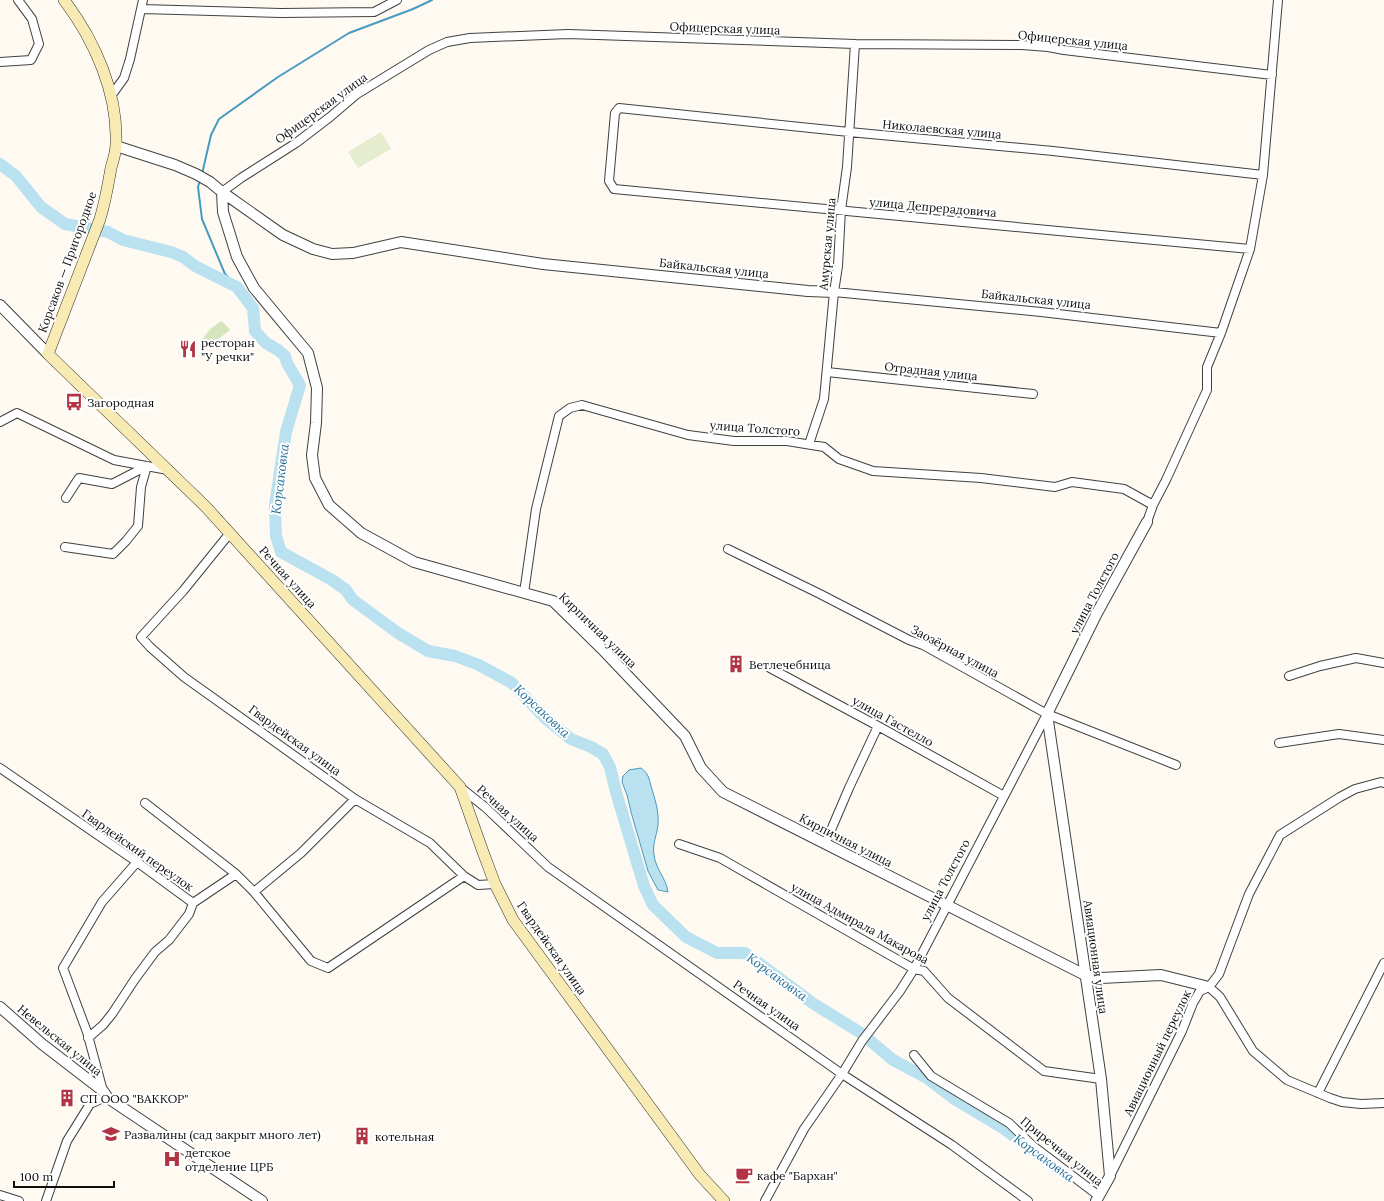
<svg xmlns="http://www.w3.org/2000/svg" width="1384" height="1201" font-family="Lora,serif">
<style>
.green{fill:#d5e5bd}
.pitch{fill:#e5edce}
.water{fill:#bae1f0;stroke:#489ac0}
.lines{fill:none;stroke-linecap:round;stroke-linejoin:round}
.stream{stroke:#489ac0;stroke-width:2}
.river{stroke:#bae1f0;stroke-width:12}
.minor-casing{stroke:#414141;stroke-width:10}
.tertiary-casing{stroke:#414141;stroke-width:12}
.secondary-casing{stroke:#303030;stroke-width:12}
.minor{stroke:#fff;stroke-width:8}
.tertiary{stroke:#fff;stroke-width:10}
.secondary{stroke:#f7eab2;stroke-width:11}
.labels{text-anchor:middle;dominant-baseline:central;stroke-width:4;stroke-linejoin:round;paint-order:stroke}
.street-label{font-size:12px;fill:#0e0e0e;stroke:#fff}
.poi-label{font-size:12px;fill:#0e0e0e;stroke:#fff;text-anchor:start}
.water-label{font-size:13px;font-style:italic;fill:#236c94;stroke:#fff}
</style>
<rect width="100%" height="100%" fill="#fefaf1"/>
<path class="green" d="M222,321l8,9 -22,17 -3,-3 -2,-5c4,-8 11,-14 19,-18z"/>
<path class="pitch" d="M381,132l10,17 -33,19 -10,-16z"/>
<path class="water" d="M641,768c7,5 8,10 10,18 4,14 8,24 7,39 -1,10 -6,19 -4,30 2,15 12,23 14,37l-10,-2 -10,-19 -17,-59 -4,-17 -5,-13 1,-6 6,-6z"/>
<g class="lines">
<path class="stream" d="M202,174l9,-39 8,-16 59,-42 71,-44 64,-24 19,-9
M200,180l-2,7 4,32 23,55 12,13"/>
<path class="river" d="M0,164l16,12 25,31 24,17 43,8 15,8 48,12 12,5 12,9 42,21 16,21 2,23 11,12 12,7 7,6 2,7 13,22 -14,47 -11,73 1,31 5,16 51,28 14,10 7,10 45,33 30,18 27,5 24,9 33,18 33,35 26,21 20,8 12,7 7,13 6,25 28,94 9,19 33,32 31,16h28l69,51 47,29 32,27 34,18 26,20 50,30 55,41"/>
<g class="minor-casing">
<path id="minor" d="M142,9l139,4 93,-1 23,-12
M0,62l31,-2 8,-16 -7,-25 -14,-19
M111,96l13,-18 6,-19 13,-59
M222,192l19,-14 55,-35 34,-26 27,-23 72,-44 18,-8 23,-4 98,-4 287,10 167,1 26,2 16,3 208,25
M1250,249l-636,-60 -5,-8 6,-68 4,-5 230,24 204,19 210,24
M834,292l207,20 180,21
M827,372l206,22
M0,422l17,-9 97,47 54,10
M809,444l15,-45 10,-107 4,-26 3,-56 6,-43 8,-123
M66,498l13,-20 33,6 35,-18
M1153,505l13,-25 41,-90v-23l14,-34 29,-84 13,-74 15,-175
M230,533l-47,58 -42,46 9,10 34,30 171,122 75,44 34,33 14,9 17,-1
M65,547l48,7 13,-13 12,-15 3,-39 6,-21
M728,549l92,45 89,46 14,5 124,69 129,51
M524,593l12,-84 23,-93 11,-8 12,-3 106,30 46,6h53l37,6 15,12 34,12 108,7 74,9 17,-5 52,7 29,16 -6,17
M770,668l108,58 126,70
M1289,676l31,-10 36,-8 28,5
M1279,743l60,-9 45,6
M0,768l137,94 56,41 43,-29 18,18 57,69 17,7 136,-92
M461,788l24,19 63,60 294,207 110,71 76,56
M145,803l91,71
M679,844l41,14 194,111 10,2 24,27 96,73 57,8
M825,844l24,-56 29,-62
M254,892l47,-39 54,-54
M1209,987l11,10 33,54 34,29 43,18 12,4 19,2 23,-1
M88,1038l15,-13 9,-11 23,-35 20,-27 14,-12 20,-26 4,-11
M914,1055l17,21 78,47 24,23 66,50
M103,1091l-16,-59 -24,-64 39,-66 35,-40
M1318,1093l66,-130
M1110,1176l72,-145 11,-28 7,-12 9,-4 10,-13 30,-80 31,-59 60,-38 15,-8 26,-7 3,1
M0,1195l19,6
M46,1201l21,-60 23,-37 11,-5 7,-1
M765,1201l39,-72 38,-55 20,-33 38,-50 14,-22 133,-255"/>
</g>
<g class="tertiary-casing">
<path id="tertiary" d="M116,146l59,19 21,9 14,8 12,10 61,43 30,14 19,5 21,-1 48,-11 142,22 265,27 26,1
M222,192l1,20 14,45 17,31 54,65 9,35 -1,35 -4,32 3,23 14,27 32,28 53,29 139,39 51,50 81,85 16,32 22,24 362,183 16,3 60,-3 48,12
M0,305l48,49
M0,1007l42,37 61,47 5,7 154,103
M1096,1201l14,-25 -9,-97 -54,-365 50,-101 50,-91"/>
</g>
<g class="secondary-casing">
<path id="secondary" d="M64,0c31,41 54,93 52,144 0,8 -3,17 -5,24 -3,18 -6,34 -11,51l-52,135 158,153 254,280 23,65 12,32 18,36 187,255 24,26"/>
</g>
<use href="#minor" class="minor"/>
<use href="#tertiary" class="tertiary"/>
<use href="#secondary" class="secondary"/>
</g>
<defs>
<g id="restaurant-bare" transform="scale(1.38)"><path d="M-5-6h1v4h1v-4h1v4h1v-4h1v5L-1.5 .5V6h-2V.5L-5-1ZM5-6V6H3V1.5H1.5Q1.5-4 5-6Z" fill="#b13344" stroke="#fff" stroke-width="2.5" paint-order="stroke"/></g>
<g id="bus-bare" transform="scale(1.38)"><path d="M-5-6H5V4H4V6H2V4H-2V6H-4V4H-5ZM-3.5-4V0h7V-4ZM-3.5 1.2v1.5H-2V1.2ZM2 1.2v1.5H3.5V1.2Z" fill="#b13344" stroke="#fff" stroke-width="2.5" paint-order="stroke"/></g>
<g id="building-bare" transform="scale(1.38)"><path d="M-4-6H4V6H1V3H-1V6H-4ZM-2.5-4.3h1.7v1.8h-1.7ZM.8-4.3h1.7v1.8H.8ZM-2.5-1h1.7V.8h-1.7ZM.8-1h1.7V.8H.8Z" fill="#b13344" stroke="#fff" stroke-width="2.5" paint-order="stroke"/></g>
<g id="school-bare" transform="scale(1.38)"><path d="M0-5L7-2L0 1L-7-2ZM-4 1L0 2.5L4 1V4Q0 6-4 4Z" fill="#b13344" stroke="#fff" stroke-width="2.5" paint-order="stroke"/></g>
<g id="hospital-bare" transform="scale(1.38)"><path d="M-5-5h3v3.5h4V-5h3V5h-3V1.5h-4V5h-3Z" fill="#b13344" stroke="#fff" stroke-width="2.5" paint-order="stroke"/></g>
<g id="cafe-bare" transform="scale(1.38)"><path d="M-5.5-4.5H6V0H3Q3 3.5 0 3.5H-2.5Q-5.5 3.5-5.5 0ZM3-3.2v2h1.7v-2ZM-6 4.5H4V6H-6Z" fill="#b13344" stroke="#fff" stroke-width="2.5" paint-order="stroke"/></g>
</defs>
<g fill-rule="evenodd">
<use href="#restaurant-bare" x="188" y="349"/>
<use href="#bus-bare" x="74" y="402"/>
<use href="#building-bare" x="736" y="664"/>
<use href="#building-bare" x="67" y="1098"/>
<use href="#school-bare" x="111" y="1134"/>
<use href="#building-bare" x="362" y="1136"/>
<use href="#hospital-bare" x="172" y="1159"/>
<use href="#cafe-bare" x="744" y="1175"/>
</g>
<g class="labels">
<g class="street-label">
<text transform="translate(725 28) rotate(2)">Офицерская улица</text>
<text transform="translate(1073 40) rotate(6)">Офицерская улица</text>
<text transform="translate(321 108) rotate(-36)">Офицерская улица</text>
<text transform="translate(942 129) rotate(5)">Николаевская улица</text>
<text transform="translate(933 207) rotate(5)">улица Депрерадовича</text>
<text transform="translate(827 244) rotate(-85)">Амурская улица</text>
<text transform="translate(67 262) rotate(-70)">Корсаков — Пригородное</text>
<text transform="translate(714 268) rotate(6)">Байкальская улица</text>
<text transform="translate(1036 299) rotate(6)">Байкальская улица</text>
<text transform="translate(931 371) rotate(6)">Отрадная улица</text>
<text transform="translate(755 428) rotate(4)">улица Толстого</text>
<text transform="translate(288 577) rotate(48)">Речная улица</text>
<text transform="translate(1094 593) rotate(-62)">улица Толстого</text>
<text transform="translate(598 630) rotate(44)">Кирпичная улица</text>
<text transform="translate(955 651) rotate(28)">Заозёрная улица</text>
<text transform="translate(893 721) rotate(29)">улица Гастелло</text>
<text transform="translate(295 740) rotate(36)">Гвардейская улица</text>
<text transform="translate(508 813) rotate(42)">Речная улица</text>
<text transform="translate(846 840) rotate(27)">Кирпичная улица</text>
<text transform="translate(138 850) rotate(35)">Гвардейский переулок</text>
<text transform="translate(945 880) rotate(-62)">улица Толстого</text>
<text transform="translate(860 923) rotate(29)">улица Адмирала Макарова</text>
<text transform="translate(552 948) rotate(55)">Гвардейская улица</text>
<text transform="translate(1096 957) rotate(82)">Авиационная улица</text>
<text transform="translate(767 1005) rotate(35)">Речная улица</text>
<text transform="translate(60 1040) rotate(39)">Невельская улица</text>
<text transform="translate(1157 1053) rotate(-64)">Авиационный переулок</text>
<text transform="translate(1062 1151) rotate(39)">Приречная улица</text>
</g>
<g class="poi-label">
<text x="201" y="342">ресторан<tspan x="201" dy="14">"У речки"</tspan></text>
<text x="87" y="402">Загородная</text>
<text x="749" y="664">Ветлечебница</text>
<text x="80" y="1098">СП ООО "ВАККОР"</text>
<text x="124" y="1134">Развалины (сад закрыт много лет)</text>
<text x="375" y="1136">котельная</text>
<text x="185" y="1152">детское<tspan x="185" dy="14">отделение ЦРБ</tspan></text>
<text x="757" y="1175">кафе "Бархан"</text>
</g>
<g class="water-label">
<text transform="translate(280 479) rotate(-83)">Корсаковка</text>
<text transform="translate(542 711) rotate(43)">Корсаковка</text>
<text transform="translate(777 977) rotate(36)">Корсаковка</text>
<text transform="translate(1044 1158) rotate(36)">Корсаковка</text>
</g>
</g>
<path d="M14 1181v6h100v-6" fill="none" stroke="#0e0e0e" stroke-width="2"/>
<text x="20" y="1181" font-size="12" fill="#0e0e0e" stroke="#ffffff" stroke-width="3" paint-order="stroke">100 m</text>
</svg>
